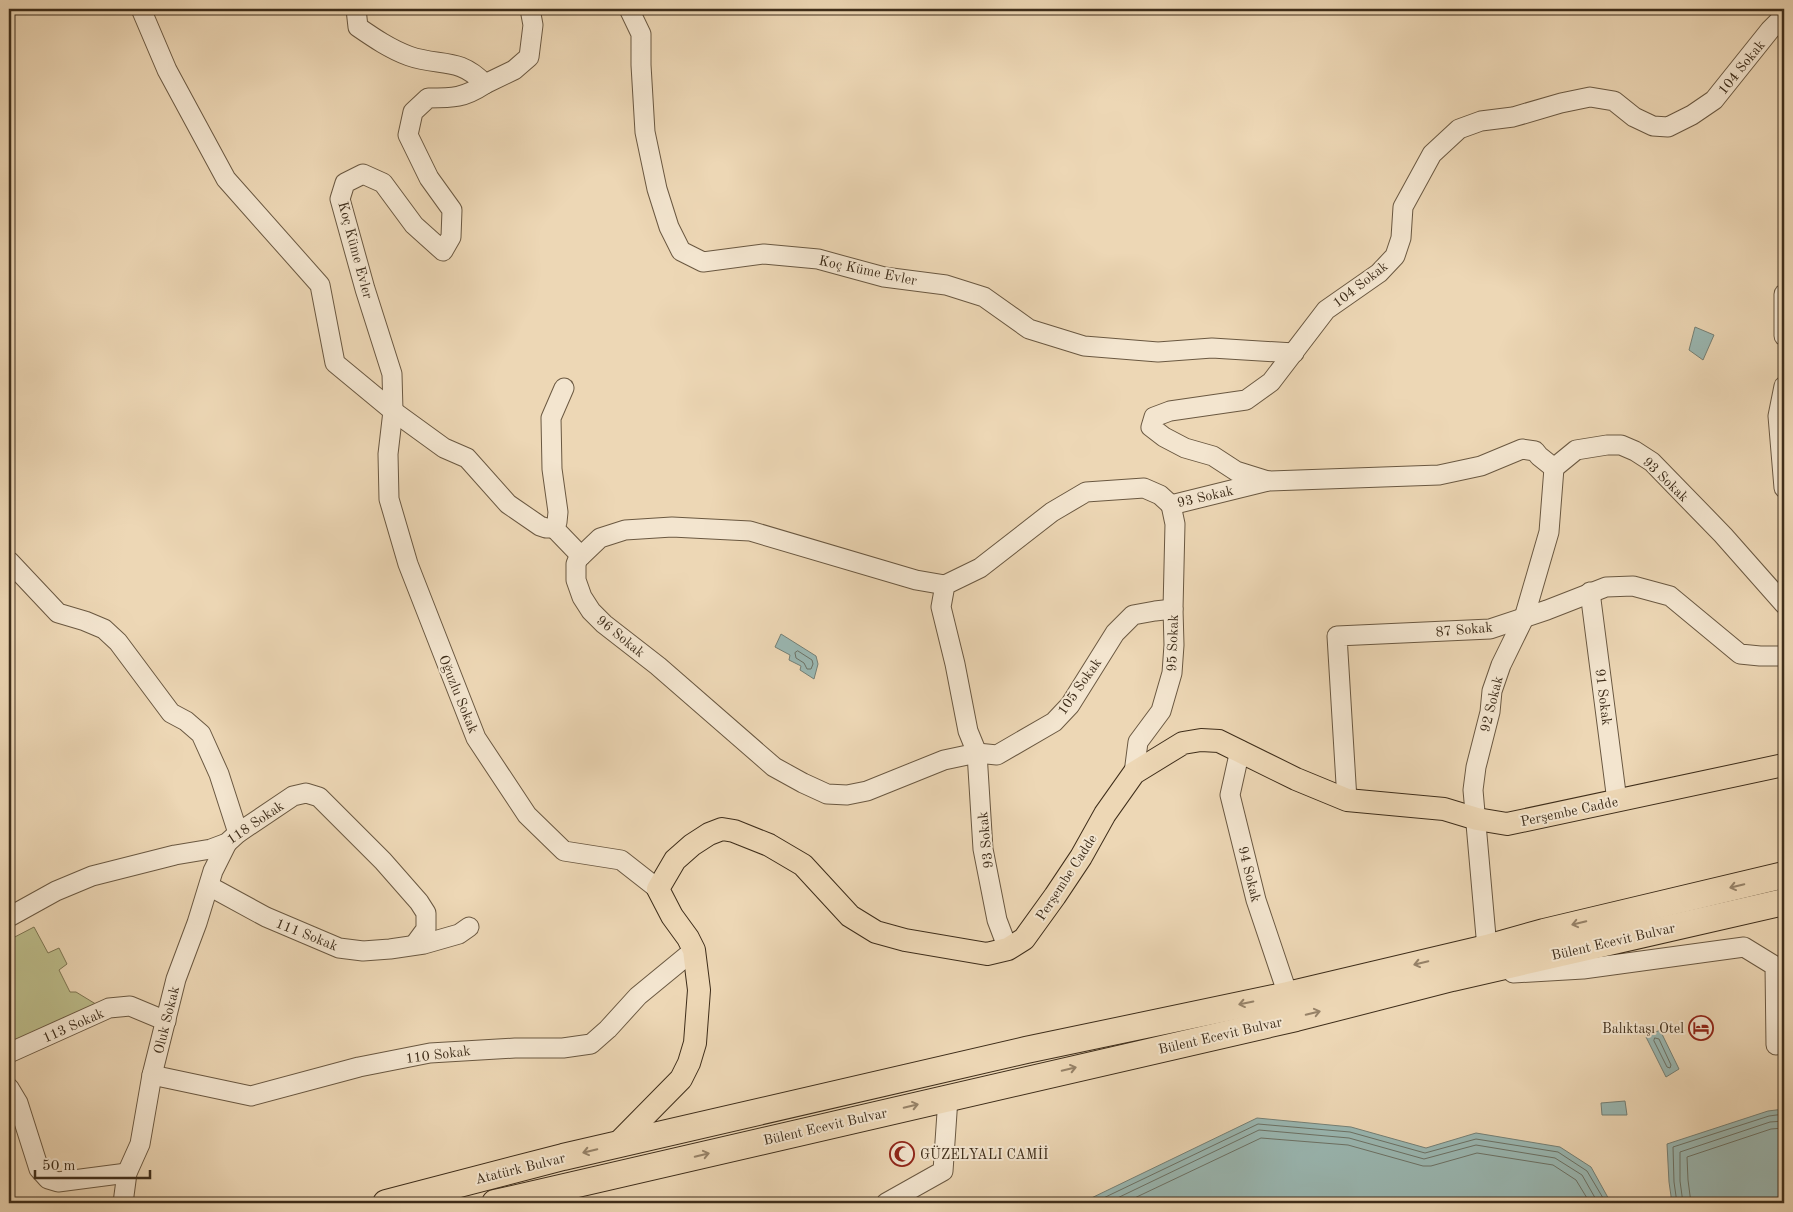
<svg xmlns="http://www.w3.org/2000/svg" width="1793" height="1212" font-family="'Old Standard TT',serif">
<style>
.green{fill:#bcbd8b;stroke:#7d7552}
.water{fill:#9ab8b3;stroke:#758076}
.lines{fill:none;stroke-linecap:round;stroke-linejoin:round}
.shore{stroke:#6c7266;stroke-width:1}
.minor-casing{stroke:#6a5841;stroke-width:21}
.major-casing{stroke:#3e2d1a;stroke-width:24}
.highway-casing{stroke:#3e2d1a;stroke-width:28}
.minor{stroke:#f3e5cf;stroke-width:19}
.major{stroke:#edd7b5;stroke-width:22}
.highway{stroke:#edd7b5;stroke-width:26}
.oneway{stroke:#968268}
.labels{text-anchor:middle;stroke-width:4;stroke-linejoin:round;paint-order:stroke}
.street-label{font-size:14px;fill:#3e2d1a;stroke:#f3e5cf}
.poi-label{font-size:14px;fill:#3e2d1a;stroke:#f3e5cf;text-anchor:end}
</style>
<rect width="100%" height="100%" fill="#edd7b5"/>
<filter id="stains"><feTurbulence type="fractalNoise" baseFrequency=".004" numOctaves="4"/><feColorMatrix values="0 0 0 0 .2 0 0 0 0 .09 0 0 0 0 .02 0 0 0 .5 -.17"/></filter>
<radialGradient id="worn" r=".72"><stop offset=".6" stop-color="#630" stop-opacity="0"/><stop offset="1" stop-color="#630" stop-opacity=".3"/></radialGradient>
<polygon class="green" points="34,927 48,953 59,948 67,964 59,970 70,992 76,992 99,1006 14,1041 9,1040 9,940"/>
<g class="water">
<polygon points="1695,327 1714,335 1703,360 1689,350"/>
<polygon points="781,634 816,656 818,664 814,679 800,670 801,666 789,660 790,655 775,647"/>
<polygon points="1660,1030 1679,1069 1666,1077 1646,1037"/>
<polygon points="1625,1101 1627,1115 1602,1115 1601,1103"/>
<polygon points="1784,1109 1784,1203 1672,1203 1669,1182 1667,1144 1768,1111"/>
<polygon points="1257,1118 1351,1127 1426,1148 1476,1133 1560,1147 1591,1167 1611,1203 1081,1203"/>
</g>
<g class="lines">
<g class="shore">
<polygon points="798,651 812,660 813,664 811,669 807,669 804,663 796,658 795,653"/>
<polygon points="1655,1038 1659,1039 1671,1065 1670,1068 1667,1067 1654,1041"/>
<polyline points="1093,1203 1258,1124 1350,1132 1425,1153 1476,1139 1558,1152 1587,1171 1606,1203"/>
<polyline points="1107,1203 1259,1130 1349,1138 1424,1159 1476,1145 1555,1158 1582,1175 1598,1203"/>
<polyline points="1124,1203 1261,1138 1348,1145 1423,1166 1431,1166 1477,1153 1553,1165 1576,1180 1590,1203"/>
<polyline points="1677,1203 1674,1182 1673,1147 1769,1116 1784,1114"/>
<polyline points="1683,1203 1680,1181 1680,1152 1770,1122 1784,1121"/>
<polyline points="1691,1203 1688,1180 1687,1157 1771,1129 1784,1128"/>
</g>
<defs>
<g id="minor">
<polyline points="141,9 167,70 226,179 320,285 335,363 393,411 444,448 467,458 508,504 540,526 546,528 554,528 557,522 558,512 552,469 551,418 564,388"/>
<path d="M356 9 358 27C374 38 390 49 409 56 440 67 458 56 485 84 464 98 453 98 428 98L413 112 408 135 429 178 452 210 451 237 443 251 414 225 383 183 363 174 345 183 340 199 365 289 392 374 393 411 388 454 389 499 408 564 476 738 527 815 564 851 621 860 658 889"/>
<polyline points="629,9 641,34 641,65 645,132 657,189 669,227 681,251 703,262 764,254 818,259 884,277 946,285 984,297 1029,329 1084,346 1158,352 1212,348 1294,353"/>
<polyline points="485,84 514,70 529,57 533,25 530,9"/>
<polyline points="1784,294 1784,336"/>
<polyline points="1784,386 1778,416 1784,488"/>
<polyline points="1268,481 1236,471 1213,456 1185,448 1164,437 1151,427 1154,417 1170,411 1246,400 1271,382 1326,310 1379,273 1395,256 1401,238 1403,207 1432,154 1459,129 1481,121 1513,117 1561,103 1590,97 1614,101 1634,117 1653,126 1668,127 1692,115 1714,100 1770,30 1784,16"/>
<polyline points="1171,505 1268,481 1439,475 1481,466 1522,449 1535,451 1539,456 1554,468 1576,450 1607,445 1621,445 1635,451 1652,462 1723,535 1784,604"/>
<polyline points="554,528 581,556"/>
<polyline points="9,561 58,613 85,621 104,629 118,642 171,713 186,721 201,734 219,774 238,833"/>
<polyline points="945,585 916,580 750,531 672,527 625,530 600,538 578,559 576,564 576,580 582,597 591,611 604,624 658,666 774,767 803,783 827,794 847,795 867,791 944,760 977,753 997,755 1054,722 1070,705 1115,633 1133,615 1155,611 1173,609"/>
<polyline points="1590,592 1617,801"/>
<polyline points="1240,750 1230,795 1256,900 1288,995"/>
<polyline points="1134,773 1138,742 1161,711 1172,673 1174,645 1173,609 1175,524 1171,505"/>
<polyline points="1347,800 1337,636 1490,629 1547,610 1606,587 1633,586 1670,596 1740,654 1760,656 1784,656"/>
<polyline points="209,886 266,917 339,948 363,951 390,949 424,944 459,934 469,927"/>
<polyline points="9,917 56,891 92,876 175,855 211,849 227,843 238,833 293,796 306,793 319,797 383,861 419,902 426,913 426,929 415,944"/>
<polyline points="1487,948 1473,790 1476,767 1490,712 1492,691 1501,665 1524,618 1549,532 1554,468"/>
<polyline points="1008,949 997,920 983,849 977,753 968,731 955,664 941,607 945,585 980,568 1052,512 1086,492 1144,488 1160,495 1171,505"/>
<polyline points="1513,973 1583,969 1744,947 1775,966 1776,1045"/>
<polyline points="9,1053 109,1008 130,1006 166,1021"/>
<polyline points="152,1075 251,1096 359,1067 430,1053 515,1048 563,1048 591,1044 608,1029 638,996 694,950"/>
<polyline points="9,1088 18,1103 39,1169 48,1179 58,1182 127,1173"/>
<polyline points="123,1203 127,1173 140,1144 152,1075 176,979 197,923 213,871 227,843"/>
<polyline points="886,1203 943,1171 948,1098"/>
</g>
<polyline id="major" points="616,1145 681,1079 689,1063 695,1043 699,990 694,950 688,938 672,916 658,889 675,860 692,845 709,834 722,829 734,831 769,845 803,865 850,916 876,932 905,940 987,954 1008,949 1024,939 1055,896 1081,857 1105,814 1134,773 1183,743 1201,740 1219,741 1296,779 1347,800 1444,809 1477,819 1507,824 1784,765"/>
<g id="highway">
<polyline points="386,1203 563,1157 1026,1050 1288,995 1487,948 1544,932 1784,875"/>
<polyline points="495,1203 1296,1018 1452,978 1784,902"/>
</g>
</defs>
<use href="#minor" class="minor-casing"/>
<use href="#major" class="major-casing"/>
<use href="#highway" class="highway-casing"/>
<use href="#minor" class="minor"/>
<use href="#major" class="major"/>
<use href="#highway" class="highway"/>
</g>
<defs><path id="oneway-shaft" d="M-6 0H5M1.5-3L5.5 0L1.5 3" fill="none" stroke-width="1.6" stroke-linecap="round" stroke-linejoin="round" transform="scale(1.25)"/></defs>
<g class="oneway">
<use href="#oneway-shaft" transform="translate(1737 886) rotate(167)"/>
<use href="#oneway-shaft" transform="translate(1579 923) rotate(166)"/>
<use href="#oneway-shaft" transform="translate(1421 963) rotate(167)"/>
<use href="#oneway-shaft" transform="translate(1246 1003) rotate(168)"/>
<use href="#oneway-shaft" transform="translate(1313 1013) rotate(-14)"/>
<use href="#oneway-shaft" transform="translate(1069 1069) rotate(-13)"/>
<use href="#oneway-shaft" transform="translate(911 1106) rotate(-13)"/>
<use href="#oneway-shaft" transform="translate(590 1151) rotate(167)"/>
<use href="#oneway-shaft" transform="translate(702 1155) rotate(-14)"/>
</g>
<defs>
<symbol id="hotel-ring" viewBox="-11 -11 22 22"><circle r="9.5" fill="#f3e5cf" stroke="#8f2418" stroke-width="1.5"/><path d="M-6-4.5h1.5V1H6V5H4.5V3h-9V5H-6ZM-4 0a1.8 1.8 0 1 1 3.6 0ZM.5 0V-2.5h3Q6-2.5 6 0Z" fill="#8f2418"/></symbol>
<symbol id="mosque-ring" viewBox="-11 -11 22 22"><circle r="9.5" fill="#f3e5cf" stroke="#8f2418" stroke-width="1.5"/><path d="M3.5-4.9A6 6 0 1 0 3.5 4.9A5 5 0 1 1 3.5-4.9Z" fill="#8f2418"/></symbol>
</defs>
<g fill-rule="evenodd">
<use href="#hotel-ring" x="1687" y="1014" width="28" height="28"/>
<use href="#mosque-ring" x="888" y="1140" width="28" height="28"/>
</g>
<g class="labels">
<g class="street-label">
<text transform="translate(1741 67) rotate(-51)" y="5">104 Sokak</text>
<text transform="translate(356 250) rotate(75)" y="5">Koç Küme Evler</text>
<text transform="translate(868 270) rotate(12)" y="5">Koç Küme Evler</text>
<text transform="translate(1360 284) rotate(-38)" y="5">104 Sokak</text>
<text transform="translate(1666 479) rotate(44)" y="5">93 Sokak</text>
<text transform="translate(1205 496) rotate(-13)" y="5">93 Sokak</text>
<text transform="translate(1464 629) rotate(-5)" y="5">87 Sokak</text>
<text transform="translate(621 636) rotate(39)" y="5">96 Sokak</text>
<text transform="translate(1172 643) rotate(-88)" y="5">95 Sokak</text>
<text transform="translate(1079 686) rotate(-55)" y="5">105 Sokak</text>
<text transform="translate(459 694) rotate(68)" y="5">Oğuzlu Sokak</text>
<text transform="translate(1604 697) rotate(83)" y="5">91 Sokak</text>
<text transform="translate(1491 704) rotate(-76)" y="5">92 Sokak</text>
<text transform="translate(1569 811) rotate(-12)" y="5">Perşembe Cadde</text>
<text transform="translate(255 822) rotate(-34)" y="5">118 Sokak</text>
<text transform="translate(985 840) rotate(-96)" y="5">93 Sokak</text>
<text transform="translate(1250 874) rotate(76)" y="5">94 Sokak</text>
<text transform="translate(1066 877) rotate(-57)" y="5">Perşembe Cadde</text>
<text transform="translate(307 934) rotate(22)" y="5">111 Sokak</text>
<text transform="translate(1613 941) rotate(-13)" y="5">Bülent Ecevit Bulvar</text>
<text transform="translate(166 1020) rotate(-76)" y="5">Oluk Sokak</text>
<text transform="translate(73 1025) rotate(-24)" y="5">113 Sokak</text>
<text transform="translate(1220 1035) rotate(-13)" y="5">Bülent Ecevit Bulvar</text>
<text transform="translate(438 1054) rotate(-7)" y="5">110 Sokak</text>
<text transform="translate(825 1126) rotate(-13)" y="5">Bülent Ecevit Bulvar</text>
<text transform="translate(520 1168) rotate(-14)" y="5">Atatürk Bulvar</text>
</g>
<g class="poi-label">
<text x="1684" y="1033">Balıktaşı Otel</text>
<text x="920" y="1159" text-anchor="start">GÜZELYALI CAMİİ</text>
</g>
</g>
<rect width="1793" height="1212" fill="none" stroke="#edd7b5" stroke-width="30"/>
<rect x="10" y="10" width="1773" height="1192" fill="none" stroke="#3e2d1a" stroke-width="2.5"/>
<rect x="15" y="15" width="1763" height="1182" fill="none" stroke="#3e2d1a"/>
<path d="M35 1170v8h115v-8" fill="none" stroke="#3e2d1a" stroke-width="2.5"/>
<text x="42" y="1170" font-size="15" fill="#3e2d1a" stroke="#f3e5cf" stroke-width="4" paint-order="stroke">50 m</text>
<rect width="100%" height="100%" filter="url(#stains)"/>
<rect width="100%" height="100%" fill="url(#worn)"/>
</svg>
